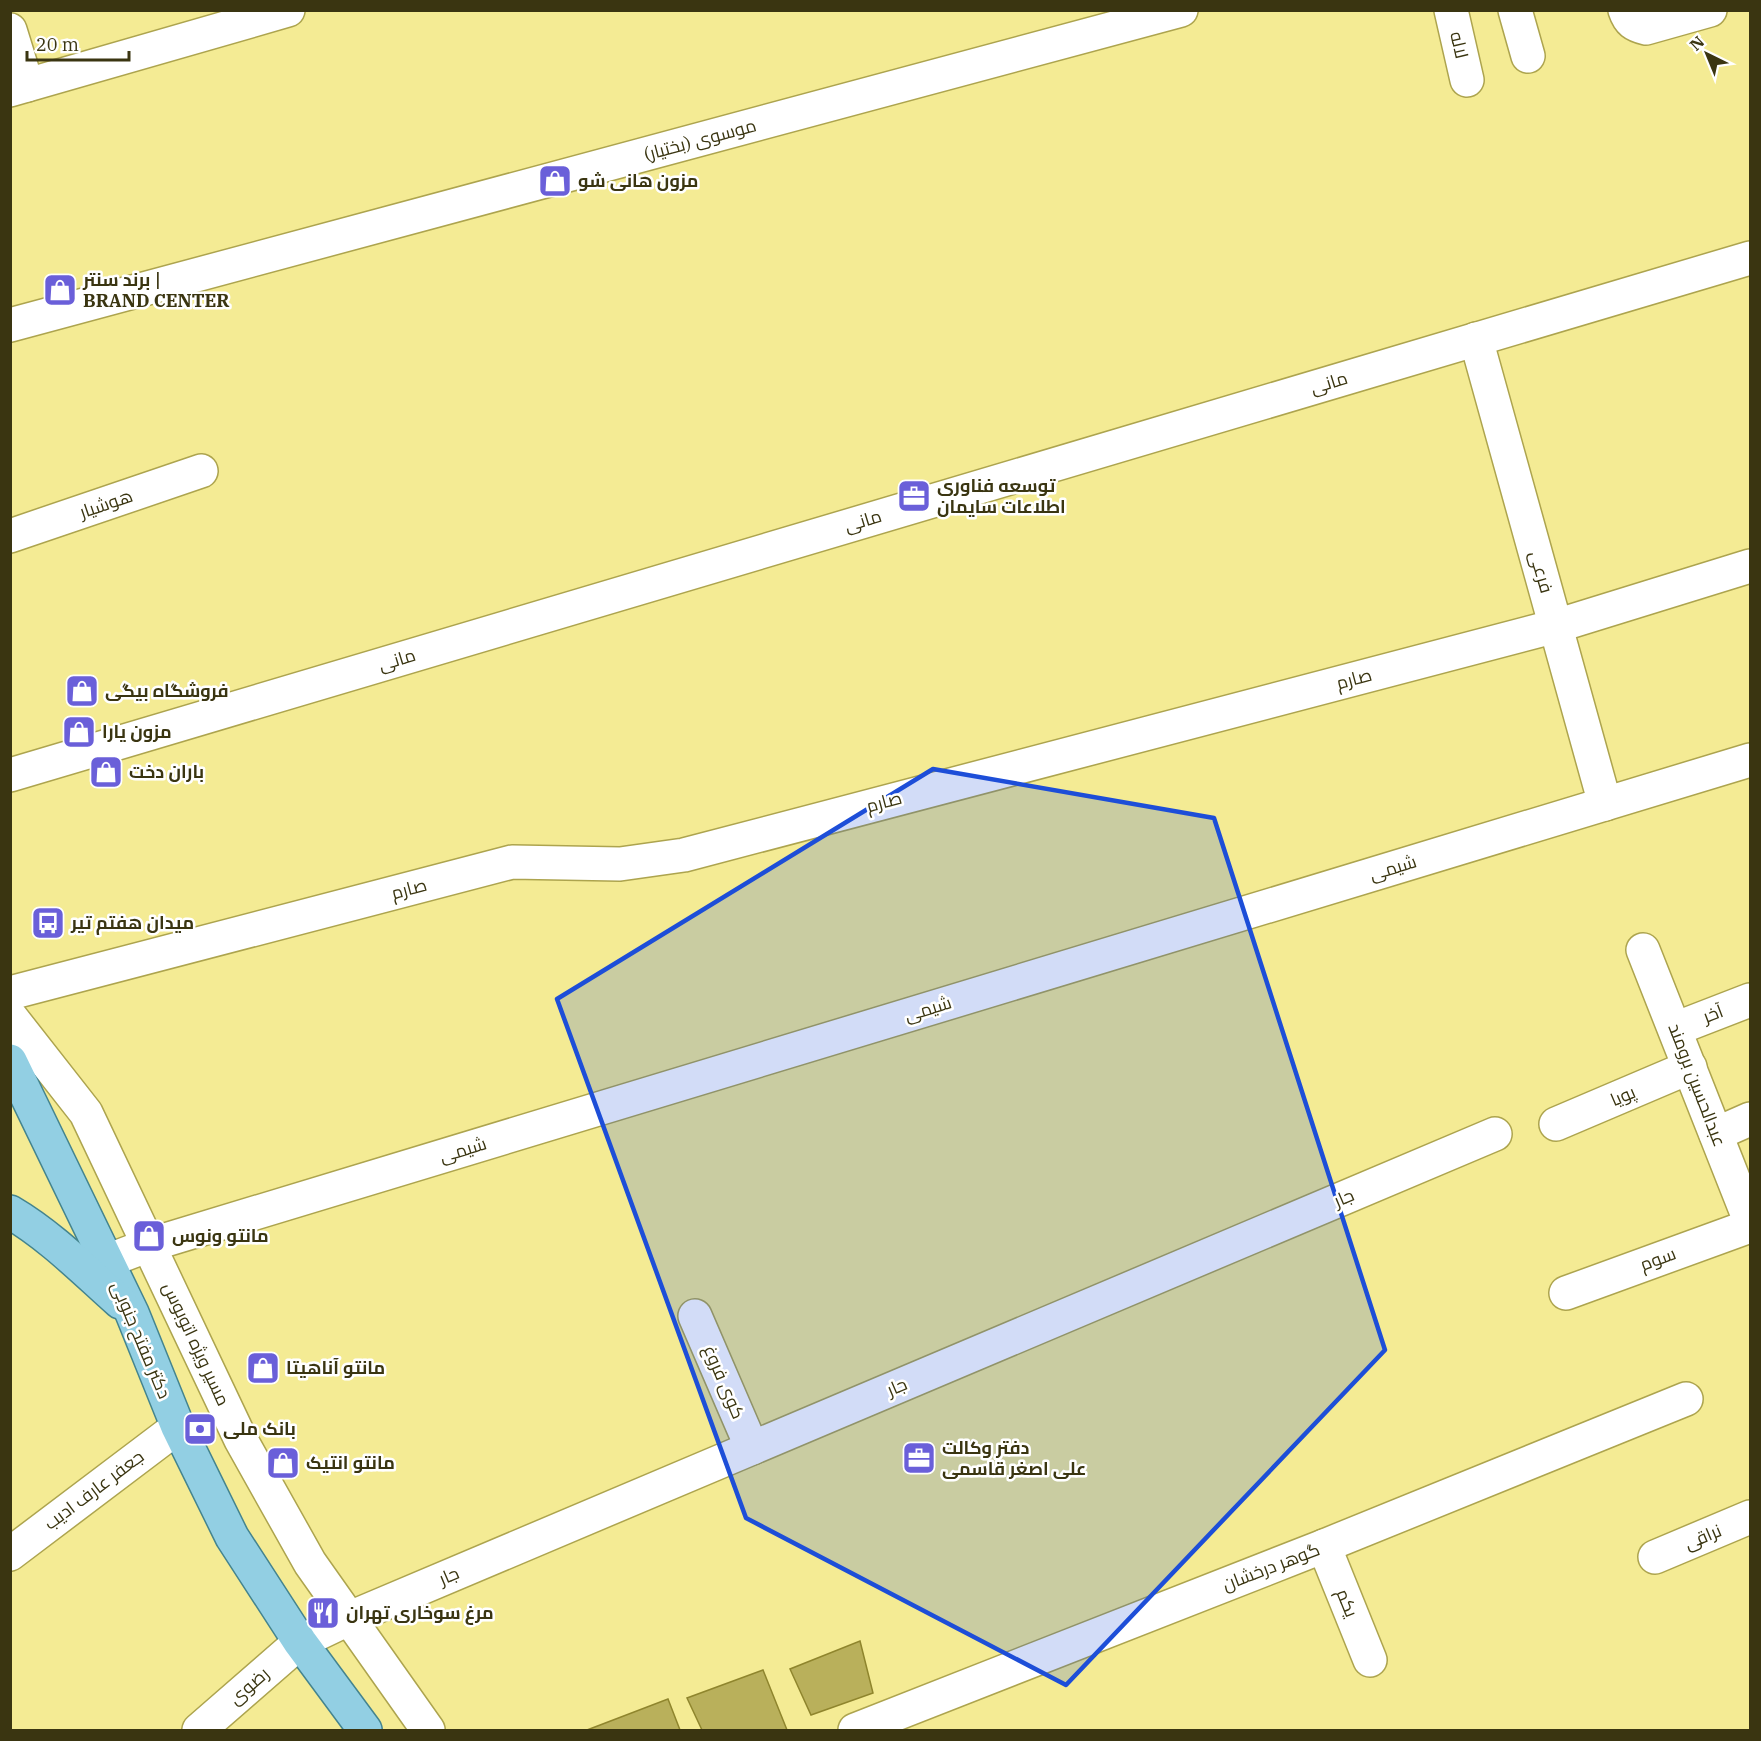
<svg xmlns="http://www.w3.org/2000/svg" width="1761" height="1741" font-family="'IBM Plex Serif',Cairo,serif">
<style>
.building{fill:#b9b05b;stroke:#8f852d;stroke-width:1.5}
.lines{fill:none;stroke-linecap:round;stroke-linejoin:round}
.minor-casing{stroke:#ada44e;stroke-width:36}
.major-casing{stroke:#44848e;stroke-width:36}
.minor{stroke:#fff;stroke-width:33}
.major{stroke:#92cfe3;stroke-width:33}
.marked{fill:#1d4ed8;fill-opacity:0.2;stroke:#1d4ed8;stroke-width:4.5;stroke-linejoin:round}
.labels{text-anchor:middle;stroke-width:5;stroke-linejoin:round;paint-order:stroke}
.street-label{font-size:18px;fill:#3a3511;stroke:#fff}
.poi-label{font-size:18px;font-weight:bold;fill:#3a3511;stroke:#fff;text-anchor:start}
</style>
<rect width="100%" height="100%" fill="#f4eb94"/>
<g class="building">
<polygon points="860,1641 873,1693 811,1715 790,1669"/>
<polygon points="763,1670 787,1730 702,1730 687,1698"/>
<polygon points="668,1699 680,1730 587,1730"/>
</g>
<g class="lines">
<defs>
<g id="minor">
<polyline points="1451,10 1467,80"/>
<polyline points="1515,10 1528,56"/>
<path d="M1625 10C1629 22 1634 25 1646 28L1710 10"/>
<polyline points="10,30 27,85"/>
<polyline points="10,90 288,10"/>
<polyline points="10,325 1181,10"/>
<polyline points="1476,339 1605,804"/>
<polyline points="10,536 201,471"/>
<polyline points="10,775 1750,258"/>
<polyline points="1643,950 1750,1221"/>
<polyline points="10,993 512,862 620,864 684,855 1556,626 1750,566"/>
<polyline points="10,1016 86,1113 241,1440 310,1563 428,1730"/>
<polyline points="1675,1029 1750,1000"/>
<polyline points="1556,1124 1690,1067"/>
<polyline points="1716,1134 1750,1119"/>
<polyline points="107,1261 149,1245 1750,760"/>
<polyline points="1566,1293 1750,1226"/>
<polyline points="695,1316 752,1448"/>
<polyline points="1324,1546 1370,1660"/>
<polyline points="10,1554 178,1427"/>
<polyline points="1655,1557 1750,1517"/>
<polyline points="199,1730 300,1642 350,1618 1495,1134"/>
<polyline points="855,1730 1324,1546 1686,1399"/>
</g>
<g id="major">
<polyline points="10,1061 132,1313 178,1427 232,1537 300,1642 365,1730"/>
<path d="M10 1212C51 1236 85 1271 120 1302"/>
</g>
</defs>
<use href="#minor" class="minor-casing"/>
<use href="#major" class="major-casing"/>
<use href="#minor" class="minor"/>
<use href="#major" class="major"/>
</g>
<path class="marked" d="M933 769 1214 818 1385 1350 1066 1685 746 1518 557 999Z"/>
<defs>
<symbol id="shop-square" viewBox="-11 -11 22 22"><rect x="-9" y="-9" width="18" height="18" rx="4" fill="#6a5fd9" stroke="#fff"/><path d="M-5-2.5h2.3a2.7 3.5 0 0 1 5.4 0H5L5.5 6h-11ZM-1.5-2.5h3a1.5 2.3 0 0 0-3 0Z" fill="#fff"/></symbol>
<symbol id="office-square" viewBox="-11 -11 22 22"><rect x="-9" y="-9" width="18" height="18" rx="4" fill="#6a5fd9" stroke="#fff"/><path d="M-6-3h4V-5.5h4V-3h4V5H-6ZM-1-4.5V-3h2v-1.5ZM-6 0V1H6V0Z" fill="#fff"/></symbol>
<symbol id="bus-square" viewBox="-11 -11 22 22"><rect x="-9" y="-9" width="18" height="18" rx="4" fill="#6a5fd9" stroke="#fff"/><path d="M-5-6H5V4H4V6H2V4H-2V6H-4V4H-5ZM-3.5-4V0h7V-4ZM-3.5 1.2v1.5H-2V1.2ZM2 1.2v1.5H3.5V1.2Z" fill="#fff"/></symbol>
<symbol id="bank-square" viewBox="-11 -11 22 22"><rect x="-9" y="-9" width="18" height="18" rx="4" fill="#6a5fd9" stroke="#fff"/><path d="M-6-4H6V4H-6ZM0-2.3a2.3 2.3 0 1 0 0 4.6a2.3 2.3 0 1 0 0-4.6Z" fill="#fff"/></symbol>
<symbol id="restaurant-square" viewBox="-11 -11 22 22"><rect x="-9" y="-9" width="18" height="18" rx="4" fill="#6a5fd9" stroke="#fff"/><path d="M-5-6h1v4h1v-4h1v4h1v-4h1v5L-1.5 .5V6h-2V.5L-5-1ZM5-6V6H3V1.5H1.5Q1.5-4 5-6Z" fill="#fff"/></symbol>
</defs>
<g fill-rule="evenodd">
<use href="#shop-square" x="536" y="162" width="38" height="38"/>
<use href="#shop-square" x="41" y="271" width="38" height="38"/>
<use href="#office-square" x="895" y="477" width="38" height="38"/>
<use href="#shop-square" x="63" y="672" width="38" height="38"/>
<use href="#shop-square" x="60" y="713" width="38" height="38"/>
<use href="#shop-square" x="87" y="753" width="38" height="38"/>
<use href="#bus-square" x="29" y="904" width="38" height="38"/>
<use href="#shop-square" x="130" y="1217" width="38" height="38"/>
<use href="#shop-square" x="244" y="1349" width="38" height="38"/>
<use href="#bank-square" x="181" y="1410" width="38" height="38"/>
<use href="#office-square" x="900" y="1439" width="38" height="38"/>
<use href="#shop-square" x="264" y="1444" width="38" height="38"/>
<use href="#restaurant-square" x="304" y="1594" width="38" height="38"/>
</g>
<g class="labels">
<g class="street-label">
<text transform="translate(1459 45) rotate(77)" y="6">لاله</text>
<text transform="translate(700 140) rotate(-15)" y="6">موسوی (بختیار)</text>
<text transform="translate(1329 383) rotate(-17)" y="6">مانی</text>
<text transform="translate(106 504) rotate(-19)" y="6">هوشیار</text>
<text transform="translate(863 521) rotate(-17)" y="6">مانی</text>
<text transform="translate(1541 572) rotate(74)" y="6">فرعی</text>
<text transform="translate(397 660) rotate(-17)" y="6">مانی</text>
<text transform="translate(1354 679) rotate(-15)" y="6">صارم</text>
<text transform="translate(884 802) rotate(-15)" y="6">صارم</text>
<text transform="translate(1393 868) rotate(-17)" y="6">شیمی</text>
<text transform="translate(409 889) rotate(-15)" y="6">صارم</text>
<text transform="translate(928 1009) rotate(-17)" y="6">شیمی</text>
<text transform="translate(1713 1014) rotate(-21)" y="6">آخر</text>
<text transform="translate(1697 1085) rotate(69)" y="6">عبدالحسین برومند</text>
<text transform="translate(1623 1096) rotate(-23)" y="6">پویا</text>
<text transform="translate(463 1150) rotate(-17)" y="6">شیمی</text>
<text transform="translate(1344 1198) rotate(-23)" y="6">جار</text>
<text transform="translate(1658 1259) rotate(-20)" y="6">سوم</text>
<text transform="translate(141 1340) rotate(67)" y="6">دکتر مفتح جنوبی</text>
<text transform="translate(196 1344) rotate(65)" y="6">مسیر ویژه اتوبوس</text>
<text transform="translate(724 1382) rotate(67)" y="6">کوی فروغ</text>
<text transform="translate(897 1387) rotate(-23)" y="6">جار</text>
<text transform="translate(94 1490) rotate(-37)" y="6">جعفر عارف ادیب</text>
<text transform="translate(1703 1537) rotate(-23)" y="6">نراقی</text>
<text transform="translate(1271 1567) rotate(-21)" y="6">گوهر درخشان</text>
<text transform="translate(449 1576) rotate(-23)" y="6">جار</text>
<text transform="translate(1347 1603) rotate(68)" y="6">یکم</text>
<text transform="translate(249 1686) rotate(-41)" y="6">رضوی</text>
</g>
<g class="poi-label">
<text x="578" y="187">مزون هانی شو</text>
<text x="83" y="286">برند سنتر |<tspan x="83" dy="21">BRAND CENTER</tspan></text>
<text x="937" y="492">توسعه فناوری<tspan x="937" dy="21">اطلاعات سایمان</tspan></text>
<text x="105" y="697">فروشگاه بیگی</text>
<text x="102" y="738">مزون یارا</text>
<text x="129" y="778">باران دخت</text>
<text x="71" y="929">میدان هفتم تیر</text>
<text x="172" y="1242">مانتو ونوس</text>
<text x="286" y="1374">مانتو آناهیتا</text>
<text x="223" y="1435">بانک ملی</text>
<text x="942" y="1454">دفتر وکالت<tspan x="942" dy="21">علی اصغر قاسمی</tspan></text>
<text x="306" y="1469">مانتو انتیک</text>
<text x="346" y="1619">مرغ سوخاری تهران</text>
</g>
</g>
<rect width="1761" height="1741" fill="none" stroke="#3a3511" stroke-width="24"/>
<g transform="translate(1707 54) rotate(317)" stroke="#ffffff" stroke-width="4.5" paint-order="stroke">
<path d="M0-4.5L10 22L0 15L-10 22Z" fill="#3a3511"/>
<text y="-9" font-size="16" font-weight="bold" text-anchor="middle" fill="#3a3511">N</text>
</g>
<path d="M27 51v9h102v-9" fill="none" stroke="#3a3511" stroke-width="3"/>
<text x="36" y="51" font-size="18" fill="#3a3511" stroke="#ffffff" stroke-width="4.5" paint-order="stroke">20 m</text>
</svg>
